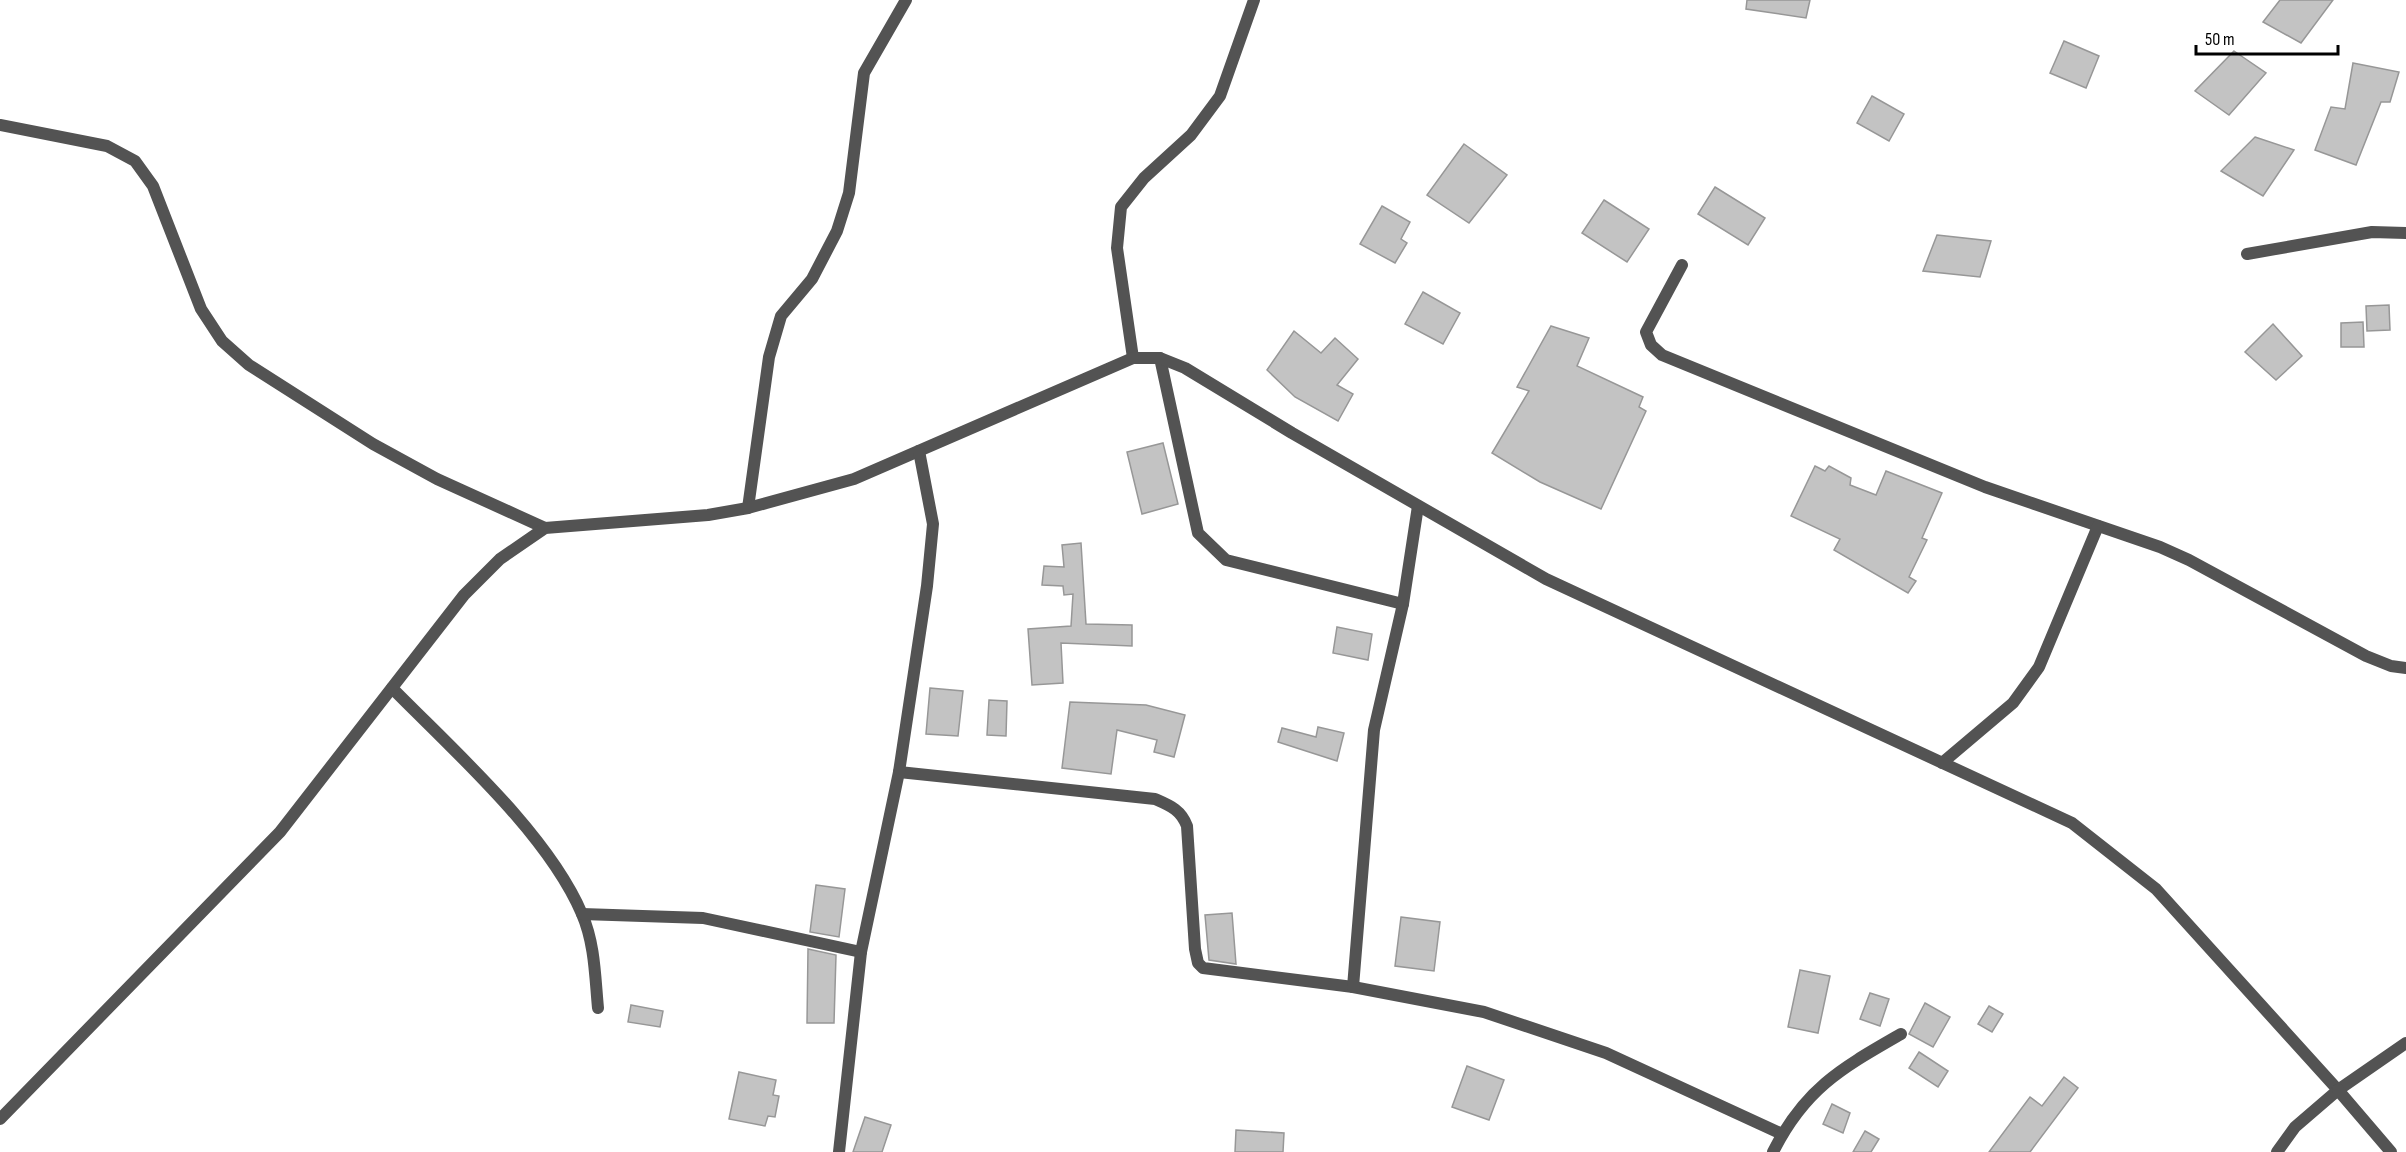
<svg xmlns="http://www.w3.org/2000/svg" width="2406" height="1152" font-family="'Sofia Sans Condensed',sans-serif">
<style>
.building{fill:#c3c3c3;stroke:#979797;stroke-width:1.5}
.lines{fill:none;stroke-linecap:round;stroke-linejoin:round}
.minor{stroke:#535353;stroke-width:12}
.tertiary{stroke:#535353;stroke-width:12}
</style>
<rect width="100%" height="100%" fill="#fff"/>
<g class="building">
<polygon points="1747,0 1810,0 1806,18 1746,9"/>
<polygon points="2280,0 2333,0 2301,43 2263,22"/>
<polygon points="2064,41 2099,56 2086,88 2050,73"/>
<polygon points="2234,51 2266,73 2229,115 2195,91"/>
<polygon points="2353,63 2399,72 2390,102 2381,102 2356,165 2315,150 2331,107 2345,109"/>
<polygon points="1872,96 1904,114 1889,141 1857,123"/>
<polygon points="2255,137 2294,150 2263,196 2221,171"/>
<polygon points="1464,144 1507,175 1469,223 1427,195"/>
<polygon points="1715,187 1765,218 1748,245 1698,214"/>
<polygon points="1604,200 1649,229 1627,262 1582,233"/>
<polygon points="1382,206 1410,222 1401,239 1407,243 1395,263 1360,244"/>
<polygon points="1937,235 1991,241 1980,277 1923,271"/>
<polygon points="1423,292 1460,313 1443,344 1405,324"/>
<polygon points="2389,305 2390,330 2367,331 2366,306"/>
<polygon points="2363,322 2364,347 2341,347 2341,323"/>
<polygon points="2273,324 2302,356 2276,380 2245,352"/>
<polygon points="1551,326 1589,338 1577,366 1643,397 1639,407 1646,411 1601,509 1540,482 1492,453 1529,391 1517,387"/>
<polygon points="1294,331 1321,353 1335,338 1358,359 1337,385 1353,394 1338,421 1295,397 1267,370"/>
<polygon points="1163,443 1178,504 1142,514 1127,452"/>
<polygon points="1815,466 1825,471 1829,466 1851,478 1850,485 1876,495 1886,471 1942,493 1922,538 1927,540 1909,577 1916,581 1908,593 1834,550 1840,539 1791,516"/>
<polygon points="1081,543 1086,624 1132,625 1132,646 1061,643 1063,683 1032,685 1028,629 1071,626 1073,594 1064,595 1063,586 1042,585 1044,566 1064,567 1062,545"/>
<polygon points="1337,627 1372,634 1368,660 1333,653"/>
<polygon points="930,688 963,691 958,736 926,734"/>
<polygon points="989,700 1007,701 1006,736 987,735"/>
<polygon points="1070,702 1146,705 1185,715 1174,757 1154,752 1157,740 1117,730 1111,774 1062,768"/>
<polygon points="1318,727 1344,733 1337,761 1278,742 1282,728 1316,737"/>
<polygon points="816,885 845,889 839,937 810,932"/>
<polygon points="1232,913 1236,964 1209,960 1205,915"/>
<polygon points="1401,917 1440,922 1434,971 1395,966"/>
<polygon points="808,949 836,955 834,1023 807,1023"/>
<polygon points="1800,970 1830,976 1818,1033 1788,1027"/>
<polygon points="1870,993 1889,999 1880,1026 1860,1019"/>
<polygon points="1925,1003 1950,1017 1933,1047 1909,1034"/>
<polygon points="631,1005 663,1011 660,1027 628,1022"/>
<polygon points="1989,1006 2003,1014 1992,1032 1978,1024"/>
<polygon points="1919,1052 1948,1071 1938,1087 1909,1068"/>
<polygon points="1467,1066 1504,1080 1489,1120 1452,1107"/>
<polygon points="739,1072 776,1080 773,1095 779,1096 775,1117 768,1116 765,1126 729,1119"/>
<polygon points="2064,1077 2078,1088 2030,1152 1989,1152 2030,1097 2042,1106"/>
<polygon points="1832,1104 1850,1113 1843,1133 1823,1124"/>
<polygon points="865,1117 891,1125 882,1152 853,1152"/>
<polygon points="1236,1130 1284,1133 1283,1152 1235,1152"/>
<polygon points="1865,1131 1879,1139 1871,1152 1853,1152"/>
</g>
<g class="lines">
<g class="minor">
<polyline points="0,125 107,146 135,161 153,186 201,309 222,341 249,365 373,444 437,479 545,528"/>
<polyline points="2247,254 2372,232 2406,233"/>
<polyline points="1682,265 1646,332 1651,345 1662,355 1985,487 2160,547 2189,560 2366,656 2391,666 2406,668"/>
<polyline points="1133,358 1117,248 1121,207 1144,178 1191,135 1220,96 1254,0"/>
<polyline points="1160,358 1198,533 1226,560 1403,604"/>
<polyline points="748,508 769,357 781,316 812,279 837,231 849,193 864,73 906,0"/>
<path d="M392 688C453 750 548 834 582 914 595 944 595 977 598 1008"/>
<polyline points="1942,763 2013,703 2039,667 2098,526"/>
<path d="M899 772 1155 799C1171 806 1181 810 1187 826L1195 949 1198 963 1203 968 1353 987 1484 1012 1606 1053 1782 1134"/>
<polyline points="582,914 703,918 861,952"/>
<polyline points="1353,987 1374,730 1403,604 1418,506"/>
<polyline points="0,1119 280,832 464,595 500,559 545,528 708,515 748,508 854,479 1133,358 1160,358 1185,368 1292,433 1546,579 2072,823 2156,889 2338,1090"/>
<polyline points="839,1152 861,952 899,772 927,586 933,524 919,451"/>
<path d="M1773 1152C1805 1088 1842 1068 1901 1034"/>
<polyline points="2277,1152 2295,1127 2338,1090 2406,1043"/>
</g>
<polyline class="tertiary" points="2338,1090 2391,1152"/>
</g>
<path d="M2196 45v9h142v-9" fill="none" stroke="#000000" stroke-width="3"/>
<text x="2205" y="45" font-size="18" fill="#000000" stroke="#ffffff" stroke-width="4.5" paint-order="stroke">50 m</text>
</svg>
